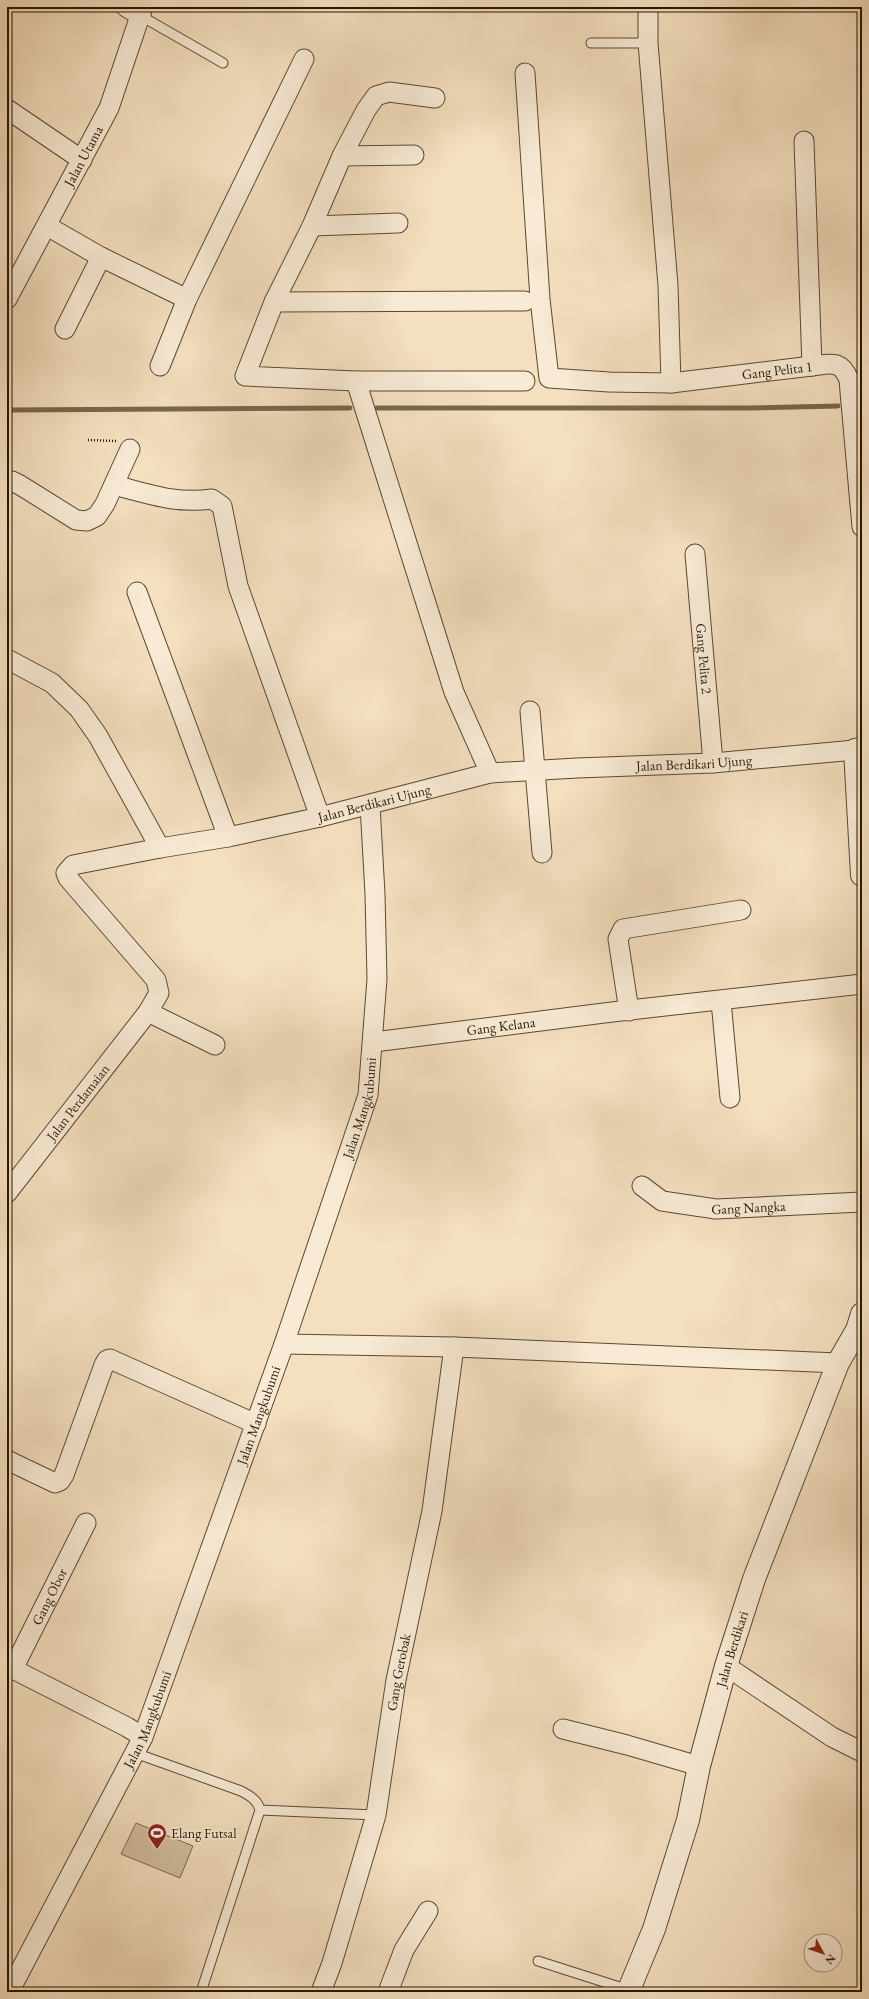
<svg xmlns="http://www.w3.org/2000/svg" width="869" height="1999" font-family="'EB Garamond',serif">
<style>
.green{fill:#d1bd9f;stroke:#7c6a50}
.lines{fill:none;stroke-linecap:round;stroke-linejoin:round}
.stream{stroke:#78664d;stroke-width:5}
.service-casing{stroke:#5a4931;stroke-width:11}
.minor-casing{stroke:#5a4931;stroke-width:21}
.tertiary-casing{stroke:#5a4931;stroke-width:24}
.path{stroke:#261702;stroke-width:2.5;stroke-dasharray:1 2;stroke-linecap:butt}
.service{stroke:#f8ead5;stroke-width:9}
.minor{stroke:#f8ead5;stroke-width:19}
.tertiary{stroke:#f8ead5;stroke-width:22}
.labels{text-anchor:middle;stroke-width:3;stroke-linejoin:round;paint-order:stroke}
.street-label{font-size:14px;fill:#261702;stroke:#f8ead5}
.poi-label{font-size:14px;fill:#261702;stroke:#f8ead5;text-anchor:start}
</style>
<rect width="100%" height="100%" fill="#f4dfbf"/>
<filter id="stains"><feTurbulence type="fractalNoise" baseFrequency=".005" numOctaves="4"/><feColorMatrix values="0 0 0 0 .2 0 0 0 0 .09 0 0 0 0 .02 0 0 0 .5 -.17"/></filter>
<radialGradient id="worn" r=".72"><stop offset=".6" stop-color="#630" stop-opacity="0"/><stop offset="1" stop-color="#630" stop-opacity=".3"/></radialGradient>
<polygon class="green" points="136,1823 193,1846 180,1878 121,1854"/>
<g class="lines">
<g class="stream">
<polyline points="377,408 751,408 838,406"/>
<polyline points="7,410 350,408"/>
</g>
<defs>
<g id="service">
<polyline points="141,16 223,63"/>
<polyline points="591,43 648,43"/>
<path d="M135 1753 241 1791C250 1796 258 1800 260 1810L201 1992"/>
<polyline points="260,1810 376,1815"/>
<polyline points="538,1961 629,1990"/>
</g>
<g id="minor">
<polyline points="126,7 141,16"/>
<polyline points="648,7 648,43 668,285 671,383"/>
<path id="s1" d="M525 73 540 299 549 378 609 382 671 383 812 366C830 364 841 359 849 380L862 527"/>
<polyline points="435,98 389,92 376,96 366,110 342,156 312,226 274,302 245,376 356,381 525,381"/>
<polyline points="7,109 82,160"/>
<polyline points="804,141 812,366"/>
<polyline points="342,156 414,155"/>
<polyline points="47,226 101,257 187,299"/>
<polyline points="312,226 398,223"/>
<path id="s2" d="M7 299 109 108 143 7"/>
<polyline points="274,302 525,301"/>
<polyline points="65,329 101,257"/>
<polyline points="160,366 187,299 304,59"/>
<polyline points="356,381 454,692 490,773"/>
<polyline points="7,482 12,481 20,485 76,520 87,521 97,516 105,504 130,449"/>
<path d="M114 485C149 494 175 504 212 499L222 506 238 586 320 817"/>
<path id="s3" d="M695 554 713 763"/>
<polyline points="137,592 228,837"/>
<polyline points="7,659 52,683 79,709 98,736 160,848"/>
<polyline points="530,711 542,853"/>
<polyline points="721,1001 730,1098"/>
<polyline points="629,1011 618,939 623,929 741,910"/>
<polyline points="148,1012 215,1045"/>
<path id="s4" d="M374 1042 612 1012 862 984"/>
<path id="s5" d="M642 1186 662 1201 716 1209 862 1202"/>
<path id="s6" d="M7 1193 148 1012 159 993 156 980 68 878 66 873 73 865 160 848 228 837 320 817 490 773 577 768 713 763 855 750"/>
<polyline points="284,1344 454,1347 838,1363"/>
<polyline points="7,1460 55,1483 60,1481 64,1475 104,1365 107,1360 110,1359 256,1424"/>
<polyline points="7,1666 127,1727 143,1737"/>
<polyline points="726,1666 832,1737 862,1752"/>
<path id="s7" d="M13 1669 86 1523"/>
<polyline points="563,1729 627,1745 699,1766"/>
<path id="s8" d="M9 1992 143 1737 284 1344 368 1095 377 979 375 894 370 805"/>
<path id="s9" d="M321 1992 332 1963 376 1815 396 1680 432 1511 454 1347"/>
<polyline points="388,1992 404,1950 428,1911"/>
</g>
<g id="tertiary">
<polyline points="862,749 855,750 862,875"/>
<path id="s10" d="M628 1992 654 1929 688 1820 699 1766 726 1666 754 1579 838 1363 857 1330 862 1314"/>
</g>
</defs>
<use href="#service" class="service-casing"/>
<use href="#minor" class="minor-casing"/>
<use href="#tertiary" class="tertiary-casing"/>
<polyline class="path" points="88,440 116,441"/>
<use href="#service" class="service"/>
<use href="#minor" class="minor"/>
<use href="#tertiary" class="tertiary"/>
</g>
<defs>
<symbol id="stadium-pin" viewBox="-11 -11 22 30"><path d="M0 17L-7.5 6A9.5 9.5 0 1 1 7.5 6Z" fill="#8f2418" stroke="#f8ead5"/><path d="M0-5a6.5 5 0 1 0 0 10a6.5 5 0 1 0 0-10ZM-3.5-1.8h7v3.6h-7Z" fill="#fff"/></symbol>
</defs>
<g fill-rule="evenodd">
<use href="#stadium-pin" x="146" y="1822" width="22" height="30"/>
</g>
<g class="labels">
<g class="street-label">
<text dy="5" stroke="none"><textPath href="#s2" startOffset="162">Jalan Utama</textPath></text>
<text dy="5" stroke="none"><textPath href="#s1" startOffset="535">Gang Pelita 1</textPath></text>
<text dy="5" stroke="none"><textPath href="#s3" startOffset="105">Gang Pelita 2</textPath></text>
<text dy="5" stroke="none"><textPath href="#s6" startOffset="1047">Jalan Berdikari Ujung</textPath></text>
<text dy="5" stroke="none"><textPath href="#s6" startOffset="723">Jalan Berdikari Ujung</textPath></text>
<text dy="5" stroke="none"><textPath href="#s4" startOffset="128">Gang Kelana</textPath></text>
<text dy="5" stroke="none"><textPath href="#s6" startOffset="115">Jalan Perdamaian</textPath></text>
<text dy="5" stroke="none"><textPath href="#s8" startOffset="954">Jalan Mangkubumi</textPath></text>
<text dy="5" stroke="none"><textPath href="#s5" startOffset="112">Gang Nangka</textPath></text>
<text dy="5" stroke="none"><textPath href="#s8" startOffset="630">Jalan Mangkubumi</textPath></text>
<text dy="5" stroke="none"><textPath href="#s7" startOffset="81">Gang Obor</textPath></text>
<text dy="5" stroke="none"><textPath href="#s10" startOffset="359">Jalan Berdikari</textPath></text>
<text dy="5" stroke="none"><textPath href="#s9" startOffset="330">Gang Gerobak</textPath></text>
<text dy="5" stroke="none"><textPath href="#s8" startOffset="306">Jalan Mangkubumi</textPath></text>
</g>
<g class="poi-label">
<text x="171" y="1838">Elang Futsal</text>
</g>
</g>
<rect width="869" height="1999" fill="none" stroke="#f4dfbf" stroke-width="24"/>
<rect x="8" y="8" width="853" height="1983" fill="none" stroke="#261702" stroke-width="2"/>
<rect x="12" y="12" width="845" height="1975" fill="none" stroke="#261702"/>
<g transform="translate(823 1953) rotate(130)"><circle r="19" fill="#f8ead5" stroke="#a49681"/>
<path d="M0-3L7 15L0 10L-7 15Z" fill="#8f2418"/>
<text y="-6" font-size="11" font-weight="bold" text-anchor="middle" fill="#261702">N</text>
</g>
<rect width="100%" height="100%" filter="url(#stains)"/>
<rect width="100%" height="100%" fill="url(#worn)"/>
</svg>
